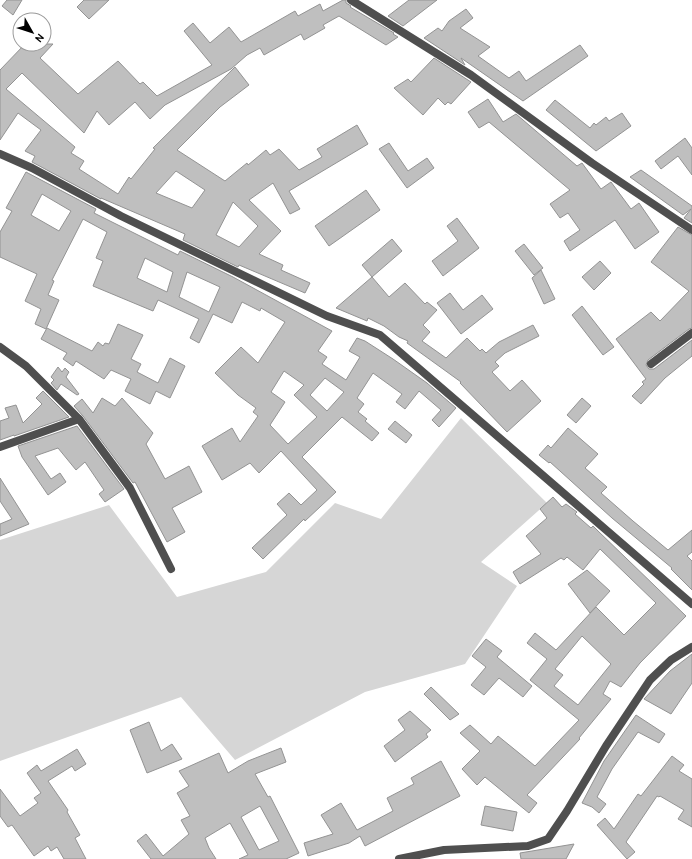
<svg xmlns="http://www.w3.org/2000/svg" width="692" height="859" font-family="Karla,sans-serif">
<style>
.green{fill:#d6d6d6}
.building{fill:#bfbfbf;stroke:#939393;fill-rule:evenodd}
.lines{fill:none;stroke-linecap:round;stroke-linejoin:round}
.minor{stroke:#4f4f4f;stroke-width:8}
.tertiary{stroke:#4f4f4f;stroke-width:8}
</style>
<rect width="100%" height="100%" fill="#fff"/>
<polygon class="green" points="461,418 547,503 481,562 517,586 465,664 365,692 235,760 181,697 0,761 0,540 109,505 177,597 266,572 335,503 381,519"/>
<g class="building">
<polygon points="7,0 22,0 13,15 2,6"/>
<polygon points="84,0 109,0 89,19 77,7"/>
<path d="M343 0H346V3L351 6 350 7 394 33 393 34 398 37 386 45 339 16 323 25 325 28 304 40 301 34 264 55 260 48 247 55 231 69 165 105 150 119 135 102 109 125 97 111 84 133 22 73 6 89 75 147 71 153 84 161 79 169 118 194 129 177 131 179 155 149 153 148 235 67 249 85 220 107 177 150 225 181 247 163 248 165 266 150 270 155 279 149 299 170 322 157 317 149 357 125 368 144 289 191 300 209 290 214 273 183 249 200 281 231 259 254 283 265 281 270 310 283 305 293 239 265 238 267 183 240 185 234 101 198V199L32 162 35 156 25 151 41 130 18 113 0 140V70L25 44H53L40 58 78 94 118 61 140 84 143 82 157 96 212 65 184 31 193 23 210 43 229 27 241 42 295 11 298 16 320 4 323 11ZM176 171 205 190 192 208 156 193ZM233 202 258 226 239 247 216 235Z"/>
<polygon points="409,0 437,0 403,26 388,16"/>
<polygon points="466,9 473,18 460,28 490,47 478,56 509,78 519,71 526,81 580,45 588,56 523,101 461,58 465,65 424,38 438,28 442,31 449,21"/>
<polygon points="434,58 471,82 451,104 448,102 445,105 438,98 423,115 394,88 408,79 411,82"/>
<polygon points="488,99 503,122 516,114 577,166 582,163 601,189 611,182 631,209 639,203 659,232 635,249 615,220 570,251 564,241 580,230 568,213 560,218 550,204 570,190 489,122 479,128 468,112"/>
<polygon points="555,100 590,128 594,123 596,125 606,117 609,121 622,113 631,126 596,151 546,110"/>
<polygon points="685,138 692,148 692,175 678,156 661,169 655,161"/>
<polygon points="389,143 408,171 427,158 434,168 407,188 379,149"/>
<polygon points="641,170 692,206 692,223 684,218 691,209 683,215 630,177"/>
<path d="M26 172 96 209 94 213 178 255 180 251 233 277 332 331 318 351 327 357 322 364 346 380 360 357 349 351 357 338 365 341 393 359 427 383 456 408 439 427 432 420 441 410 419 391 405 409 396 402 402 394 373 373 357 398 364 404 358 412 367 419 365 421 379 433 372 441 342 417 302 457 336 492 305 521 304 519 263 559 252 548 287 515 277 504 289 493 301 505 317 490 281 451 259 473 250 463 222 480 202 446 232 428 240 442 258 416 253 412 256 408 238 395 215 373 241 347 258 363 285 322 261 308 260 311 242 302 232 323 213 314 199 343 190 338 199 319 158 300 153 311 93 286 103 261 96 258 107 232 83 219 52 280 54 281 48 295 59 300 46 329 35 324 41 309 25 301 37 274 0 257V232L12 211 6 208ZM42 194 71 211 59 231 31 215ZM145 258 173 272 167 292 137 278ZM187 272 220 287 209 312 179 297ZM284 371 304 385 294 395 317 417 288 444 270 425 285 402 271 392ZM325 378 344 392 327 411 310 395Z"/>
<polygon points="366,190 380,210 329,246 315,226"/>
<polygon points="457,218 479,248 443,276 432,261 458,241 447,226"/>
<polygon points="678,227 692,235 692,328 689,329 648,360 646,365 649,369 654,369 692,340 692,356 665,378 641,404 632,396 644,384 642,382 646,379 616,339 651,312 660,321 689,291 651,262"/>
<polygon points="392,239 402,251 372,277 362,265"/>
<polygon points="524,244 543,268 534,275 515,251"/>
<polygon points="600,261 611,273 594,290 582,277"/>
<polygon points="541,270 555,299 544,304 532,278"/>
<polygon points="372,277 389,297 405,283 425,304 427,302 437,310 423,325 430,332 422,341 446,358 467,338 480,351 482,349 486,353 499,342 533,325 539,336 505,353 495,362 499,366 492,372 510,391 522,380 541,401 507,432 460,383 461,382 407,343 408,341 399,337 384,326 368,318 367,321 336,308"/>
<polygon points="450,293 463,310 482,295 493,309 461,334 437,303"/>
<polygon points="582,306 614,347 603,355 572,315"/>
<polygon points="118,324 143,335 131,359 141,364 137,372 158,383 170,358 185,366 170,398 156,391 150,404 125,391 131,379 111,370 104,379 76,361 73,366 63,359 67,353 41,339 47,328 92,351 98,342 103,346 105,343 109,344"/>
<polygon points="58,367 62,372 65,368 69,372 66,377 79,394 77,395 61,384 57,390 51,383 54,380 51,377"/>
<polygon points="43,391 69,417 14,436 14,435 0,440 0,421 9,418 5,408 16,405 23,423 42,404 36,398"/>
<polygon points="102,398 115,406 122,398 153,433 146,444 165,479 189,466 202,492 172,508 185,532 167,542 135,482 133,483 83,416 74,406 82,399 93,413"/>
<polygon points="582,398 591,406 576,423 567,415"/>
<polygon points="395,421 412,435 406,443 388,429"/>
<polygon points="77,426 124,489 105,502 99,494 104,490 85,462 76,470 58,448 35,456 51,479 60,473 66,482 48,495 22,457 18,446"/>
<polygon points="568,428 598,454 585,468 607,487 601,493 633,521 668,550 692,530 692,552 687,556 692,561 692,590 671,569 672,568 612,518 550,462 549,463 539,455 548,445 551,448"/>
<polygon points="0,478 29,524 0,536 0,524 12,519 0,501"/>
<path d="M553 497 562 507 566 504 577 512 575 514 591 528 593 526 597 530 686 616 640 663 621 687 610 681 603 694 611 699 579 738 580 739 527 795 537 803 529 813 485 777 477 785 462 769 480 751 460 733 470 725 491 744 498 736 535 766 579 720 530 680 547 659 527 643 535 633 556 650 596 607 624 635 656 603 600 549 583 570 567 557 564 560 561 558 520 584 513 572 541 554 526 536 547 518 540 509ZM582 636 611 664 578 705 554 686 563 675 555 669Z"/>
<polygon points="587,570 610,591 590,613 568,584"/>
<polygon points="486,639 502,651 497,657 532,686 523,697 499,678 484,695 471,685 486,667 472,656"/>
<polygon points="692,654 692,683 671,714 644,699 670,671"/>
<polygon points="431,687 459,714 450,720 424,694"/>
<polygon points="410,711 431,730 426,734 428,737 395,762 384,746 405,730 398,720"/>
<polygon points="636,715 665,734 659,743 638,732 612,769 597,797 606,804 599,813 592,807 582,803 604,761"/>
<polygon points="149,722 161,751 172,744 182,759 147,773 130,730"/>
<path d="M281 748 286 762 255 774 268 797 270 796 299 853 286 859H239L248 855 230 823 205 838 209 848 216 859H151L137 841 146 834 163 856 189 834 181 820 190 816 177 793 189 786 179 771 219 753 228 773 248 761ZM260 806 279 841 259 850 241 817Z"/>
<polygon points="77,749 86,764 75,771 72,766 48,781 68,810 67,812 80,835 75,838 86,859 64,859 57,847 51,851 48,846 34,856 12,825 8,827 0,816 0,789 20,816 38,803 34,798 41,793 27,773 37,765 41,771"/>
<polygon points="672,756 684,765 679,771 692,779 692,827 678,819 684,810 660,796 659,797 657,796 626,842 635,852 627,859 597,825 605,818 614,829 638,794 641,796"/>
<polygon points="441,761 460,796 365,846 360,836 349,843 308,856 304,843 333,834 321,815 341,803 357,830 393,811 387,798 414,784 411,778"/>
<polygon points="485,806 517,812 513,831 481,825"/>
<polygon points="574,844 566,859 521,859 520,853"/>
</g>
<g class="lines">
<g class="minor">
<polyline points="351,0 471,75 592,163 692,230"/>
<polyline points="0,154 32,168 121,216 327,316 380,335 692,604"/>
<polyline points="0,347 26,366 79,419 130,488 171,569"/>
<polyline points="651,364 692,333"/>
<polyline points="0,447 79,419"/>
</g>
<polyline class="tertiary" points="399,859 444,850 528,846 548,839 567,811 606,746 650,680 671,660 692,647"/>
</g>
<g transform="translate(32 32) rotate(129)"><circle r="19" fill="#ffffff" stroke="#999999"/>
<path d="M0-3L7 15L0 10L-7 15Z" fill="#000000"/>
<text y="-6" font-size="11" font-weight="bold" text-anchor="middle" fill="#000000">N</text>
</g>
</svg>
